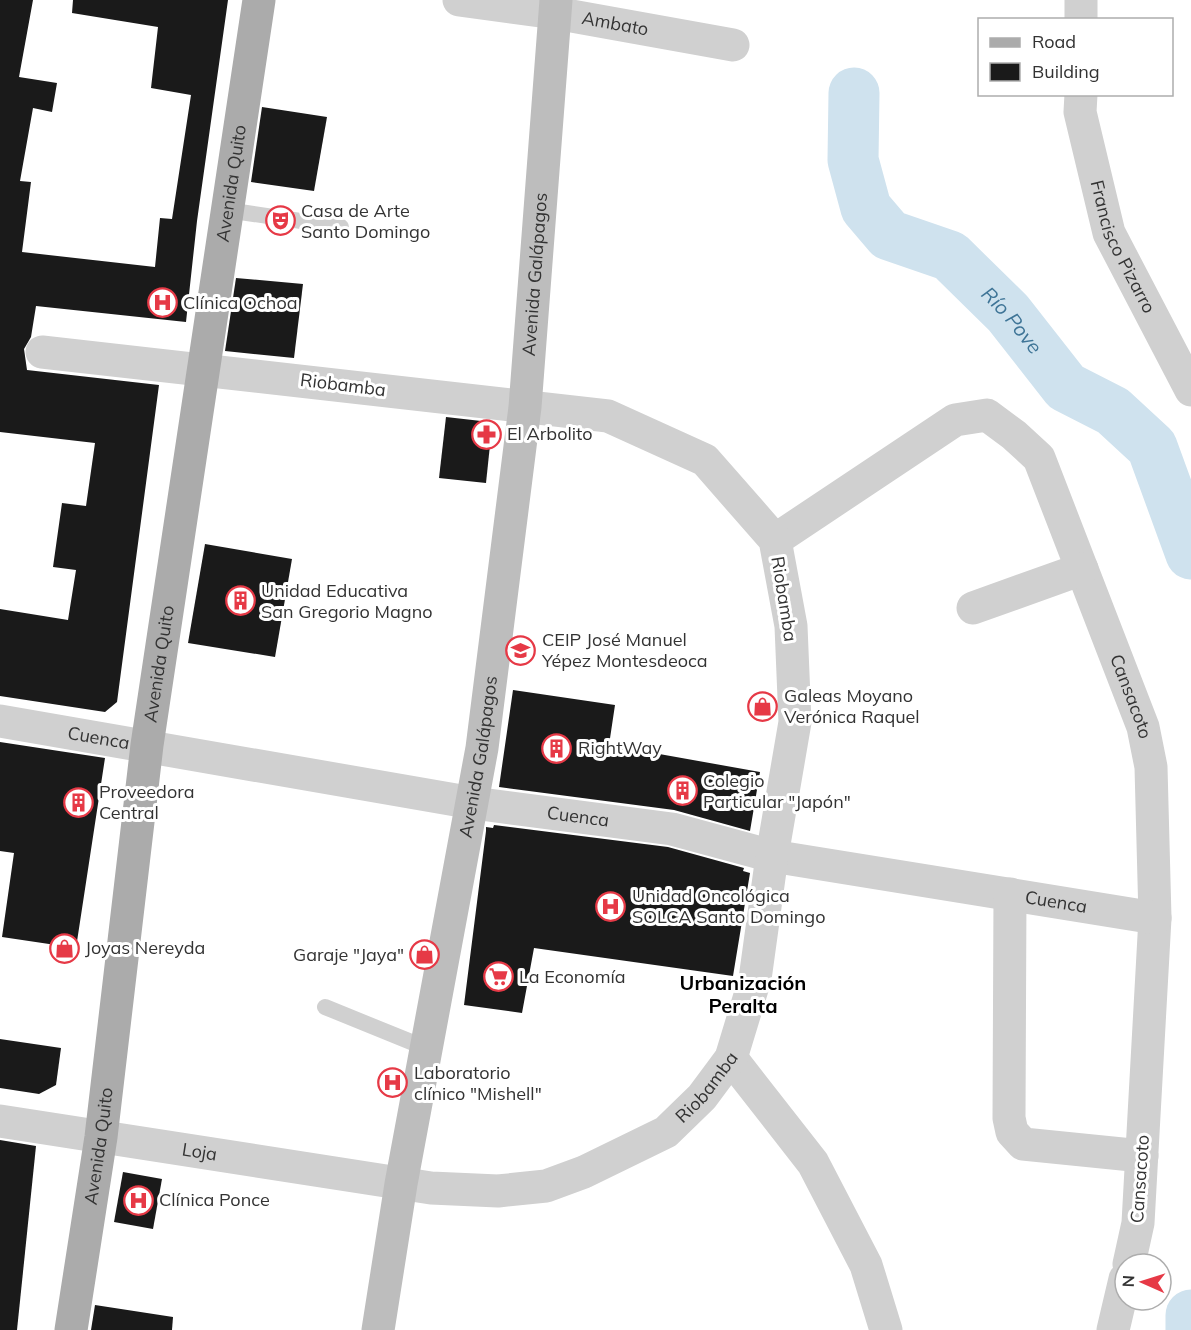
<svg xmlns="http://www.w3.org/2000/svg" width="1191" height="1330" font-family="Mulish,sans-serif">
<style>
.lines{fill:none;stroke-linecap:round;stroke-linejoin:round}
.river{stroke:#cfe2ee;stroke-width:51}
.building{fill:#1a1a1a}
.lane{stroke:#d0d0d0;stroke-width:16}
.street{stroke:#d0d0d0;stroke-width:33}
.secondary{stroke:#bdbdbd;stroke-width:33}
.primary{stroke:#ababab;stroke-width:33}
.labels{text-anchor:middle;stroke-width:6;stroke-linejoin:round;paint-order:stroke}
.street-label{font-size:18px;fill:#333;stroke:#fff}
.poi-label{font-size:18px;fill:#333;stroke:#fff;text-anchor:start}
.water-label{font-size:20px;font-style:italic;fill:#3f7597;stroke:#fff}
.neighbourhood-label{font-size:20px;font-weight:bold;fill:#000;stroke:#fff}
</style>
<rect width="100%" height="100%" fill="#fff"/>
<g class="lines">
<g class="river">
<path id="s1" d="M854 93 853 160 866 208 889 235 950 256 1008 313 1066 387 1113 411 1152 447 1191 554"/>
<polyline points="1191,1330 1191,1315"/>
</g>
</g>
<g class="building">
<polygon points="0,0 33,0 19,77 57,83 52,112 33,108 20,181 31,182 22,252 155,267 160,218 172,219 191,95 151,88 158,27 72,13 73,0 228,0 197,221 186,322 36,306 31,337 24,349 27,370 159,385 117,702 105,712 0,696 0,609 68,620 76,570 53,567 62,503 86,506 95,443 0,432"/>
<polygon points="262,107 327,117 314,191 251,182"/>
<polygon points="236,278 303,284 294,358 225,351"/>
<polygon points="446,417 490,422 492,426 486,483 439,478"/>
<polygon points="205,544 292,559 275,657 188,643"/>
<polygon points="513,690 615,705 609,745 760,772 750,831 674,810 499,787"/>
<polygon points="0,742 105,758 76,948 2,937 14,853 0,851"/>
<polygon points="494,825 668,847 744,868 743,871 750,873 733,976 534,948 522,1013 464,1005 486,831 486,827 493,828"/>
<polygon points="0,1039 61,1048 56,1085 39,1094 0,1088"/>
<polygon points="0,1140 36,1146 17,1330 0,1330"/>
<polygon points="123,1172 162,1179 153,1229 114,1222"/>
<polygon points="95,1305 173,1317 172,1330 91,1330"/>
</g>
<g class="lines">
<g class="lane">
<polyline points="227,210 341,227"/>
<polyline points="325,1007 426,1048"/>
</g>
<g class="street">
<path id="s2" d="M459 0 555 13 733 45"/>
<polyline points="1081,20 1081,0"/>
<path id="s3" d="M1081 94 1080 112 1109 233 1191 390"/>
<path id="s4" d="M775 540 955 420 987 415 1014 435 1039 458 1143 727 1151 767 1155 918 1138 1223 1129 1264"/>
<polyline points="973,608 1082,569"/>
<path id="s5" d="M0 721 473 803 672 829 772 856 1155 918"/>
<polyline points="1010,894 1009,1118 1012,1132 1023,1144 1142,1156"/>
<polyline points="731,1058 813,1163 866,1265 886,1330"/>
<path id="s6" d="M0 1121 431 1188 498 1191 546 1186 584 1172 666 1132 702 1097 731 1058 755 979 772 856 795 722 791 626 775 540 705 460 608 416 42 352"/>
<polyline points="1113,1330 1125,1279"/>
</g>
<path class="secondary" id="s7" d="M378 1330 401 1184 482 748 525 407 556 0"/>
<path class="primary" id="s8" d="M71 1330 101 1137 147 745 259 0"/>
</g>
<defs>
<symbol id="theatre-ring" viewBox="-11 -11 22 22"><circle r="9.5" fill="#fff" stroke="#e63946" stroke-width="1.5"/><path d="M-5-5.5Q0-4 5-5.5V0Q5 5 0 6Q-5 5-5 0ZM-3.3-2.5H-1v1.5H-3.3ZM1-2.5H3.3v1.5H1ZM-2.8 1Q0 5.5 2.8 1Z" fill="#e63946"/></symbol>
<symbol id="hospital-ring" viewBox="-11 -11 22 22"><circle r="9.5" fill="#fff" stroke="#e63946" stroke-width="1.5"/><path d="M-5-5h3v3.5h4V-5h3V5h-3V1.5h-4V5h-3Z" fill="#e63946"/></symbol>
<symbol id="pharmacy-ring" viewBox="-11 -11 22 22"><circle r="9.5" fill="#fff" stroke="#e63946" stroke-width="1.5"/><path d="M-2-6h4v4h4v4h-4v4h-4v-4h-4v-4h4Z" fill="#e63946"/></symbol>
<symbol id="building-ring" viewBox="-11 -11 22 22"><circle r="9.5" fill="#fff" stroke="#e63946" stroke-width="1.5"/><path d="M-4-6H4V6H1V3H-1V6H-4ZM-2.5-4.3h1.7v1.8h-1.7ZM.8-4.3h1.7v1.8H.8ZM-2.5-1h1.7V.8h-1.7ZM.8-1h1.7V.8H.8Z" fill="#e63946"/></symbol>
<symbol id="school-ring" viewBox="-11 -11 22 22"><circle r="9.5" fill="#fff" stroke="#e63946" stroke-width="1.5"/><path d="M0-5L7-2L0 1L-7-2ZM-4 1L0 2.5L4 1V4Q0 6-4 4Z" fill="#e63946"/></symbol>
<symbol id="shop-ring" viewBox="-11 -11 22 22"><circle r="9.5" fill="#fff" stroke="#e63946" stroke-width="1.5"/><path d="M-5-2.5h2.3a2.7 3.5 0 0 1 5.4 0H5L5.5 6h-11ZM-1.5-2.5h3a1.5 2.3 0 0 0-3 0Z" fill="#e63946"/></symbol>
<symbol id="supermarket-ring" viewBox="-11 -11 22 22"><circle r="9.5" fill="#fff" stroke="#e63946" stroke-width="1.5"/><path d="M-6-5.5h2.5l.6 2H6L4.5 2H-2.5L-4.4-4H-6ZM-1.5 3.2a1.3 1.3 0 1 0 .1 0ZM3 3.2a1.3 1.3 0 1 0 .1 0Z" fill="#e63946"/></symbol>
</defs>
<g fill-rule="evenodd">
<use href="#theatre-ring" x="264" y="204" width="33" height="33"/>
<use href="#hospital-ring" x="146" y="286" width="33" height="33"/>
<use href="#pharmacy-ring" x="470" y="418" width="33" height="33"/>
<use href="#building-ring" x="224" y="584" width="33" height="33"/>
<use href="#school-ring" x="504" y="634" width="33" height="33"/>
<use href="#shop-ring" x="746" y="690" width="33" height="33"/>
<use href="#building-ring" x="540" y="732" width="33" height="33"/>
<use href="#building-ring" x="666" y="774" width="33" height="33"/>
<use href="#building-ring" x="62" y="786" width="33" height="33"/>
<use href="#hospital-ring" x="594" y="890" width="33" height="33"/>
<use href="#shop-ring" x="48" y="932" width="33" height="33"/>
<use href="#shop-ring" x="408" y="938" width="33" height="33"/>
<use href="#supermarket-ring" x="482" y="960" width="33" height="33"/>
<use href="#hospital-ring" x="376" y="1066" width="33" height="33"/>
<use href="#hospital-ring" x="122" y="1184" width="33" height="33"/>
</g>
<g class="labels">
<g class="street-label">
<text dy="6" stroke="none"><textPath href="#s2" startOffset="158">Ambato</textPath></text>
<text dy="6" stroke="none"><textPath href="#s8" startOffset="1158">Avenida Quito</textPath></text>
<text dy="6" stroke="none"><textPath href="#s3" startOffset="160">Francisco Pizarro</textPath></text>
<text dy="6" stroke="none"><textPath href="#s7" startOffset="1068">Avenida Galápagos</textPath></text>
<text transform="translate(343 385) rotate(7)" y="6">Riobamba</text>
<text transform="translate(784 599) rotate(81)" y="6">Riobamba</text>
<text dy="6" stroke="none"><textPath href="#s8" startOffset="672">Avenida Quito</textPath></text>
<text dy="6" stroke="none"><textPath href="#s4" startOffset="572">Cansacoto</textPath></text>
<text dy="6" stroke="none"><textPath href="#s5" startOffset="100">Cuenca</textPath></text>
<text dy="6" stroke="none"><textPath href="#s7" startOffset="582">Avenida Galápagos</textPath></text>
<text dy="6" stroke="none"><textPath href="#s5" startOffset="586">Cuenca</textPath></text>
<text dy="6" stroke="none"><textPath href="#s5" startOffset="1072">Cuenca</textPath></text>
<text dy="6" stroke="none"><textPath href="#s6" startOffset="744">Riobamba</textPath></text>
<text dy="6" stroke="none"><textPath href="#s8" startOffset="186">Avenida Quito</textPath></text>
<text dy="6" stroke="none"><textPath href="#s6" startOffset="202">Loja</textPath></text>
<text transform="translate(1140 1179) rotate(-86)" y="6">Cansacoto</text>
</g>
<g class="poi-label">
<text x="301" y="217">Casa de Arte<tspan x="301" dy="21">Santo Domingo</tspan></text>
<text x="183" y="309">Clínica Ochoa</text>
<text x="507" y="440">El Arbolito</text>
<text x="261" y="597">Unidad Educativa<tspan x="261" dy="21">San Gregorio Magno</tspan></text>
<text x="542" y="646">CEIP José Manuel<tspan x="542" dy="21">Yépez Montesdeoca</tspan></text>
<text x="784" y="702">Galeas Moyano<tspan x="784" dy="21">Verónica Raquel</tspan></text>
<text x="578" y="754">RightWay</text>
<text x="703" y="787">Colegio<tspan x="703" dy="21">Particular "Japón"</tspan></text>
<text x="99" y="798">Proveedora<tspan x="99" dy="21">Central</tspan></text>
<text x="632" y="902">Unidad Oncológica<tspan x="632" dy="21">SOLCA Santo Domingo</tspan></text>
<text x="85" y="954">Joyas Nereyda</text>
<text x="404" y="961" text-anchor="end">Garaje "Jaya"</text>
<text x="519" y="983">La Economía</text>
<text x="414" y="1079">Laboratorio<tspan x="414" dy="21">clínico "Mishell"</tspan></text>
<text x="159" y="1206">Clínica Ponce</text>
</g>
<g class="water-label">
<text dy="7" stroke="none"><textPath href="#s1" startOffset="306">Río Pove</textPath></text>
</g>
<g class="neighbourhood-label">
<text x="743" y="990">Urbanización<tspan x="743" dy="23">Peralta</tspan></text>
</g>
</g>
<rect x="978" y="18" width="195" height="78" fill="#ffffff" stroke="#adadad" stroke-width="1.5"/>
<rect x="990" y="38" width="30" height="9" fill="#ababab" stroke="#adadad" stroke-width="1.5"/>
<text x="1032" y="48" font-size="18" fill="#333333">Road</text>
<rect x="990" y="63" width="30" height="18" fill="#1a1a1a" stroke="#adadad" stroke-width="1.5"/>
<text x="1032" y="78" font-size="18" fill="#333333">Building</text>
<g transform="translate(1143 1282) rotate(273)"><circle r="28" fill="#ffffff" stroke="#adadad" stroke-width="1.5"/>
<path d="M0-4.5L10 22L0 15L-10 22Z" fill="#e63946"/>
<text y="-9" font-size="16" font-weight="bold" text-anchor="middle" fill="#333333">N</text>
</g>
</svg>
